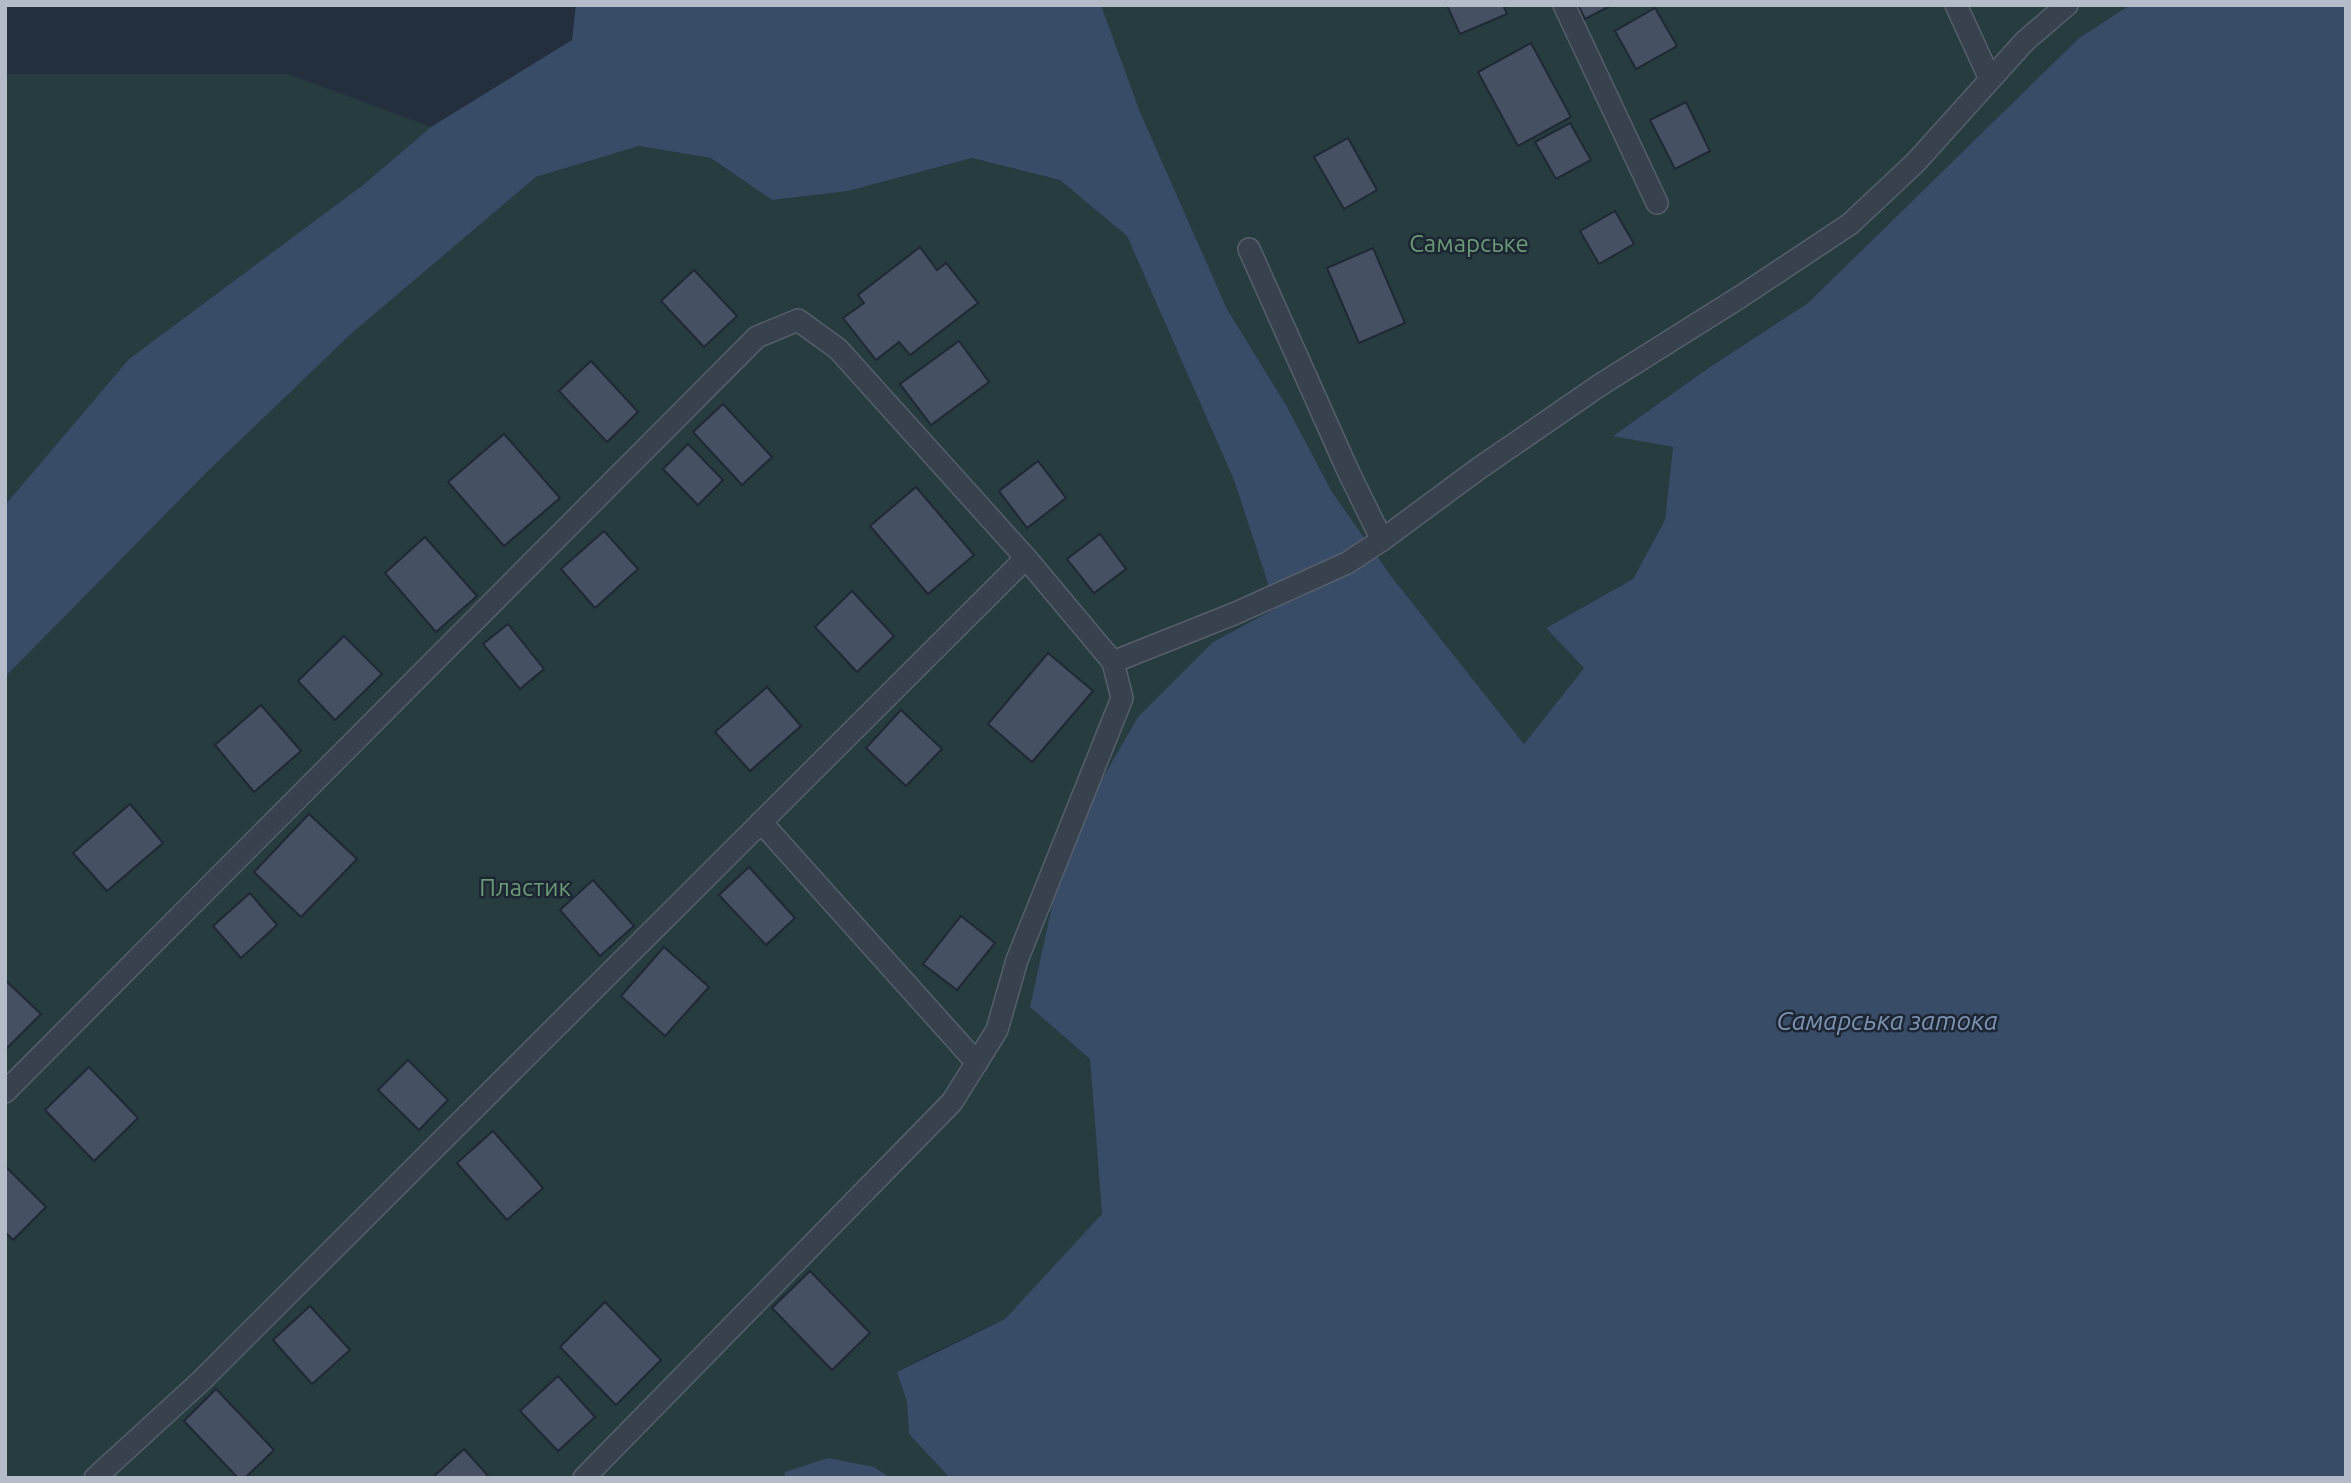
<svg xmlns="http://www.w3.org/2000/svg" width="2351" height="1483" font-family="Ubuntu,sans-serif">
<style>
.green{fill:#263c3f}
.water{fill:#394c67}
.building{fill:#455162;stroke:#1f2835;stroke-width:2}
.lines{fill:none;stroke-linecap:round;stroke-linejoin:round}
.service-casing{stroke:#565f6c;stroke-width:24}
.service{stroke:#38414e;stroke-width:21}
.labels{text-anchor:middle;stroke-width:5;stroke-linejoin:round;paint-order:stroke}
.park-label{font-size:24px;fill:#6b9a76;stroke:#1d2633}
.water-label{font-size:26px;font-style:italic;fill:#7c92b1;stroke:#1d2633}
</style>
<rect width="100%" height="100%" fill="#242f3e"/>
<g class="green">
<polygon points="1101,5 2130,5 2079,38 1808,303 1707,369 1614,435 1673,447 1665,520 1633,579 1546,628 1584,668 1524,744 1391,576 1332,492 1286,405 1227,309 1140,112"/>
<polygon points="5,74 288,74 431,127 363,185 129,359 5,505"/>
<polygon points="639,146 711,158 772,200 848,191 972,158 1060,180 1127,236 1234,480 1276,608 1213,642 1030,1007 1090,1059 1102,1215 1005,1319 928,1355 897,1372 907,1402 909,1434 950,1478 891,1478 874,1467 785,1472 784,1478 5,1478 5,677 209,470 352,333 536,177"/>
</g>
<g class="water">
<polygon points="576,5 1101,5 1140,112 1227,309 1286,405 1332,492 1391,576 1524,744 1584,668 1546,628 1633,579 1665,520 1673,447 1613,436 1707,369 1808,303 2079,38 2130,5 2346,5 2346,1478 950,1478 909,1434 907,1402 897,1372 1005,1319 1102,1214 1090,1059 1030,1007 1066,842 1138,717 1213,642 1276,608 1234,480 1127,236 1060,180 972,158 848,191 772,200 711,158 639,146 536,177 352,333 209,470 5,677 5,505 129,359 363,185 431,127 572,40"/>
<polygon points="828,1458 874,1467 891,1478 784,1478 785,1472"/>
</g>
<g class="building">
<polygon points="1447,5 1503,5 1507,14 1460,34"/>
<polygon points="1578,5 1612,5 1585,19"/>
<polygon points="1655,8 1677,46 1636,69 1615,31"/>
<polygon points="1531,43 1571,117 1518,146 1478,72"/>
<polygon points="1686,102 1710,151 1675,169 1650,120"/>
<polygon points="1570,123 1591,160 1556,179 1535,142"/>
<polygon points="1348,138 1377,190 1344,209 1314,157"/>
<polygon points="1615,211 1634,244 1599,264 1580,231"/>
<polygon points="920,247 937,270 946,263 978,303 910,355 899,342 876,360 843,318 864,303 858,295"/>
<polygon points="1373,248 1405,323 1359,343 1327,268"/>
<polygon points="694,270 737,316 704,347 661,301"/>
<polygon points="959,341 989,382 931,425 900,384"/>
<polygon points="591,361 638,412 607,442 559,391"/>
<polygon points="723,404 772,457 742,485 693,432"/>
<polygon points="504,434 560,498 504,546 448,482"/>
<polygon points="688,444 723,480 698,505 663,469"/>
<polygon points="1038,461 1066,498 1027,528 999,491"/>
<polygon points="916,487 974,555 928,594 870,526"/>
<polygon points="604,531 638,569 595,608 561,569"/>
<polygon points="1100,534 1126,569 1094,593 1067,559"/>
<polygon points="425,537 477,596 436,632 385,573"/>
<polygon points="852,591 894,636 857,672 815,627"/>
<polygon points="508,624 544,669 520,689 483,644"/>
<polygon points="344,636 382,674 335,720 298,681"/>
<polygon points="1048,653 1093,691 1032,762 988,724"/>
<polygon points="767,687 801,726 750,771 715,732"/>
<polygon points="261,705 301,751 254,792 215,745"/>
<polygon points="901,710 942,749 906,786 866,748"/>
<polygon points="130,804 163,843 107,891 73,853"/>
<polygon points="309,814 357,859 301,917 254,872"/>
<polygon points="749,867 795,918 766,945 719,895"/>
<polygon points="593,880 634,926 600,956 560,910"/>
<polygon points="250,893 277,925 241,958 213,926"/>
<polygon points="961,916 995,943 957,990 923,964"/>
<polygon points="664,947 709,987 665,1036 621,996"/>
<polygon points="5,980 41,1014 5,1050"/>
<polygon points="408,1060 448,1100 419,1130 378,1090"/>
<polygon points="89,1067 138,1118 94,1161 45,1110"/>
<polygon points="493,1131 543,1188 507,1220 457,1163"/>
<polygon points="5,1166 46,1207 13,1240 5,1232"/>
<polygon points="810,1271 870,1333 832,1370 772,1308"/>
<polygon points="605,1302 661,1360 616,1405 560,1347"/>
<polygon points="310,1306 350,1350 312,1384 273,1340"/>
<polygon points="558,1376 595,1417 558,1451 520,1411"/>
<polygon points="216,1389 274,1450 245,1478 238,1478 184,1421"/>
<polygon points="464,1449 490,1478 432,1478"/>
</g>
<g class="lines">
<defs>
<g id="service">
<polyline points="1564,5 1657,203"/>
<polyline points="1956,5 1990,79"/>
<polyline points="1249,249 1349,473 1382,540"/>
<polyline points="761,822 977,1063"/>
<polyline points="5,1092 757,337 798,320 838,349 1026,558 1113,662 1236,613 1347,563 1382,540 1478,469 1600,385 1740,297 1850,224 1916,162 2025,41 2067,5"/>
<polyline points="95,1478 201,1381 1026,558"/>
<polyline points="584,1478 952,1102 997,1030 1017,960 1122,698 1113,662"/>
</g>
</defs>
<use href="#service" class="service-casing"/>
<use href="#service" class="service"/>
</g>
<g class="labels">
<g class="park-label">
<text x="1469" y="252">Самарське</text>
<text x="525" y="896">Пластик</text>
</g>
<g class="water-label">
<text x="1887" y="1030">Самарська затока</text>
</g>
</g>
<rect width="2351" height="1483" fill="none" stroke="#b4bcc9" stroke-width="14"/>
</svg>
